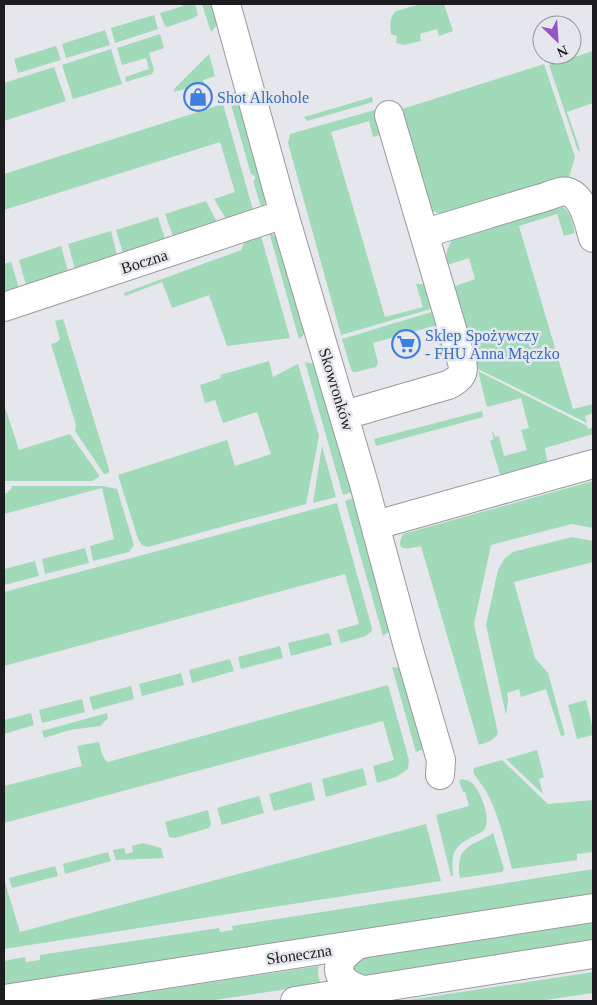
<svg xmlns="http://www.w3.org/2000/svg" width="597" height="1005" font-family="Georgia,serif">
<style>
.green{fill:#a1dab8}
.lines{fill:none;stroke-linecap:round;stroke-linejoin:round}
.minor-casing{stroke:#989a9e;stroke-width:30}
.minor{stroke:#fff;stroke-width:28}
.labels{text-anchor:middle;stroke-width:5;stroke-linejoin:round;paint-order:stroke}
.shop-label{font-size:16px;fill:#366cbe;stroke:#e5e7ec;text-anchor:start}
.street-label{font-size:16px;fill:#1d1d1f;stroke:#e5e7ec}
</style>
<rect width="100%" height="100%" fill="#e5e7ec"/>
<g class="green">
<polygon points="182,4 195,4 198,15 194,18 167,27 165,26 160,13 183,6"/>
<polygon points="202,4 213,4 218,24 211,32"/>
<path d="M421 4H444L453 31 439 36 437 29 420 34 421 41 404 45 396 43 397 36 391 34C390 26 389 17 396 11Z"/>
<polygon points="154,15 158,29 115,43 111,28"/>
<polygon points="105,30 110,45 66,58 62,44"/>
<polygon points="160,34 164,48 149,53 154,70 152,74 126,82 125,77 149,69 146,58 122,65 117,48"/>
<polygon points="56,46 61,60 18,73 14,59"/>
<polygon points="111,49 122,84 73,99 62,65"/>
<polygon points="593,51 593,103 567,112 580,150 578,151 549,65"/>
<polygon points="209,54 215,76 203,80 204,84 173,92 176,87"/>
<polygon points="544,64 575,157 568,181 444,215 430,210 396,111"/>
<polygon points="54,67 66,101 4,121 4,83"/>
<polygon points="238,91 266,200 262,210 253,181 255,179 255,176 251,174 228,94"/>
<polygon points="372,97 373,102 307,121 304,117"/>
<polygon points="223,104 253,210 226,219 214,199 235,192 220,142 4,210 4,174"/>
<polygon points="375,110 383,134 373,137 369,121 331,132 385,317 423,307 416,284 422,284 428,286 434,308 341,335 288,143 290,134"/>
<polygon points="206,201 217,222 173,236 165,214"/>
<path d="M559 206C571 209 572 222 575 233L564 236 557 214 519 226 573 409 593 404V413L585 416 587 423 478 369 453 287 475 279 469 258 447 265C445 254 447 247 454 238Z"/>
<polygon points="158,217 165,239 123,253 116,230"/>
<polygon points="259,229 290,338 227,346 209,295 172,308 162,282 125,296 124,293 241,250 248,233"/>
<polygon points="111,231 117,255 75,269 68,244"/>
<polygon points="269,232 275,236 280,240 307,332 299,339"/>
<polygon points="61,246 68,271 26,285 19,260"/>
<polygon points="11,262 19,288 4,292 4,264"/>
<polygon points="435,311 445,346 441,349 434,326 373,343 378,363 376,367 356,372 353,372 351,369 342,339"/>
<polygon points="63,319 109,469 109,472 106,474 104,474 75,431 76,425 51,344 57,342 60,339 55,321"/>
<polygon points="269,361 273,377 298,364 319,436 306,504 148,547 142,545 138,539 118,475 227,440 235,466 271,454 257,412 223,423 215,400 205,403 200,385 221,378 220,375"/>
<polygon points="305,362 317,365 353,492 343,495"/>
<polygon points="478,371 587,426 588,429 593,427 593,434 545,448 548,465 502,481 490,441 494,439 492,432 493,431 495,437 499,436 504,456 527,450 521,430 529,428 521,398 487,407"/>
<polygon points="4,404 19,450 70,434 99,475 99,477 92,481 4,481"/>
<polygon points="482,411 483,417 376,446 374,439"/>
<polygon points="322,446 336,497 313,503"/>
<path d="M593 481V528L572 524 491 545 474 624 498 733C494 741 487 742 479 745L421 546C410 548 393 554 403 534Z"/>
<polygon points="12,486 102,486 117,489 134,545 129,552 93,561 90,546 114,539 102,488 4,514 4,494 7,493 11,489"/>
<polygon points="354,498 391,630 383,636 345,501"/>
<polygon points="337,503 372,628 372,631 366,636 341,643 337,630 359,624 345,574 4,666 4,592"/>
<polygon points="572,537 593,541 593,562 514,582 535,658 548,673 565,735 561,736 546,689 521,697 519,689 507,693 508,700 506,715 486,625 498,570 505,558 513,552"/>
<polygon points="85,548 89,563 45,574 42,559"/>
<polygon points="35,561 39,576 4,585 4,569"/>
<polygon points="329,633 332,645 291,656 288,643"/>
<polygon points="280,646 283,658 241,669 238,657"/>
<polygon points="230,659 234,671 192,683 189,670"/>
<polygon points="392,667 402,668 424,749 416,752"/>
<polygon points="181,673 184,685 142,696 139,684"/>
<path d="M388 685 409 760 408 769 396 777 377 783 373 766 394 760 383 721 4 823V786L82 766 77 746 99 742C101 749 102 759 108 762Z"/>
<polygon points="131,686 134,699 93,710 89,697"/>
<polygon points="82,699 85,712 42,723 39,710"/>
<polygon points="586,700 593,730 593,735 577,739 568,705"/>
<polygon points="31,713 34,725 4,734 4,720"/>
<polygon points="107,713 108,718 100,726 70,730 44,738 42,731"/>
<polygon points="537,750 544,777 539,779 543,794 506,759"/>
<path d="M502 760 548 804 593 800V852L577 854V860L512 869C505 843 499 815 486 791 482 785 477 779 473 772L474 768Z"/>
<polygon points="363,768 367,785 326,797 322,779"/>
<path d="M461 779C465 780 469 780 472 783 480 790 490 816 486 826 485 830 482 832 478 834 455 845 451 849 453 876H451L436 815 469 806 465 792H463L459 781Z"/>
<polygon points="311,782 315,800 274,811 269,794"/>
<polygon points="259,796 264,813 222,825 217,808"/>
<polygon points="208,810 211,824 209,828 175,838 169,837 165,822"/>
<polygon points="426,824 441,881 4,949 4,879 20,932"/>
<path d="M493 833 504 869 502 872 460 878C455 844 471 848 493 833Z"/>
<polygon points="143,843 161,848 164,858 116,860 113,850 124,848 126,854 133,852 132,846"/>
<polygon points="108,852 111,861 65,874 63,864"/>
<polygon points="55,866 58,876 12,888 9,878"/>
<polygon points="593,869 593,894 4,985 4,961 25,957 26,962 40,960 40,955 219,928 220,932 233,930 232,926 464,890"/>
<polygon points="593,923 593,942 360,978 354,972 353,969 358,959"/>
<path d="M319 966C317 973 318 977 321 984L208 1001H87Z"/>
<polygon points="593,972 593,993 539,1001 402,1001"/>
</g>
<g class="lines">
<defs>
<g id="minor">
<polyline points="226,4 284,214 364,484 408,647 441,760 440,775"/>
<path d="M425 233C464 222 503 209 542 198 549 196 561 190 568 192 584 197 589 224 593 238"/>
<polyline points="4,307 284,214"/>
<path d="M345 415 448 385C469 375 463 367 458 349L389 115"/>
<polyline points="376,525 593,464"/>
<path d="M357 945C352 949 345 954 342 959 332 976 349 986 363 990"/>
<polyline points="4,999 593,908"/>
<polyline points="295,1001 593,954"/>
</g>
</defs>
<use href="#minor" class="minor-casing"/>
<use href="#minor" class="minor"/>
</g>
<defs>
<symbol id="shop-ring" viewBox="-11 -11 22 22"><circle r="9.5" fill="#e5e7ec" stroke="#3f7fe0" stroke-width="1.5"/><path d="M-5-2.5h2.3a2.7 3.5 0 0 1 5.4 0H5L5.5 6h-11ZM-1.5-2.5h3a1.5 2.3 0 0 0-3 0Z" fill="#3f7fe0"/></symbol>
<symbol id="supermarket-ring" viewBox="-11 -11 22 22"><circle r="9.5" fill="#e5e7ec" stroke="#3f7fe0" stroke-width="1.5"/><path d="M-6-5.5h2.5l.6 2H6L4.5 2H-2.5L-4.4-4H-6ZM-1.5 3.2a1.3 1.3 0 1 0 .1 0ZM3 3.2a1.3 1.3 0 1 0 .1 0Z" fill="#3f7fe0"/></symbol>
</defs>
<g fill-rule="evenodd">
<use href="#shop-ring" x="182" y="81" width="32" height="32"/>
<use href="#supermarket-ring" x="390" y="328" width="32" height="32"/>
</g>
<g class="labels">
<g class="shop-label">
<text x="217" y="103">Shot Alkohole</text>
<text x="425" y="341">Sklep Spożywczy<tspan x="425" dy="18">- FHU Anna Mączko</tspan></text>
</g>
<g class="street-label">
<text transform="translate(144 261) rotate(-18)" y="6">Boczna</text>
<text transform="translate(337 389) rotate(73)" y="6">Skowronków</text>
<text transform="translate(299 954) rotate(-8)" y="6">Słoneczna</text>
</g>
</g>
<rect width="597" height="1005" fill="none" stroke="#1d1d1f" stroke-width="10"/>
<g transform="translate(557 40) rotate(155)"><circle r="24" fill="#e5e7ec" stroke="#95969a"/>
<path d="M0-4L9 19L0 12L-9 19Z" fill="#9953c7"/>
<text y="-8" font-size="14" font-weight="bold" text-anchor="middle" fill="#1d1d1f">N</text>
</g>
</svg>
